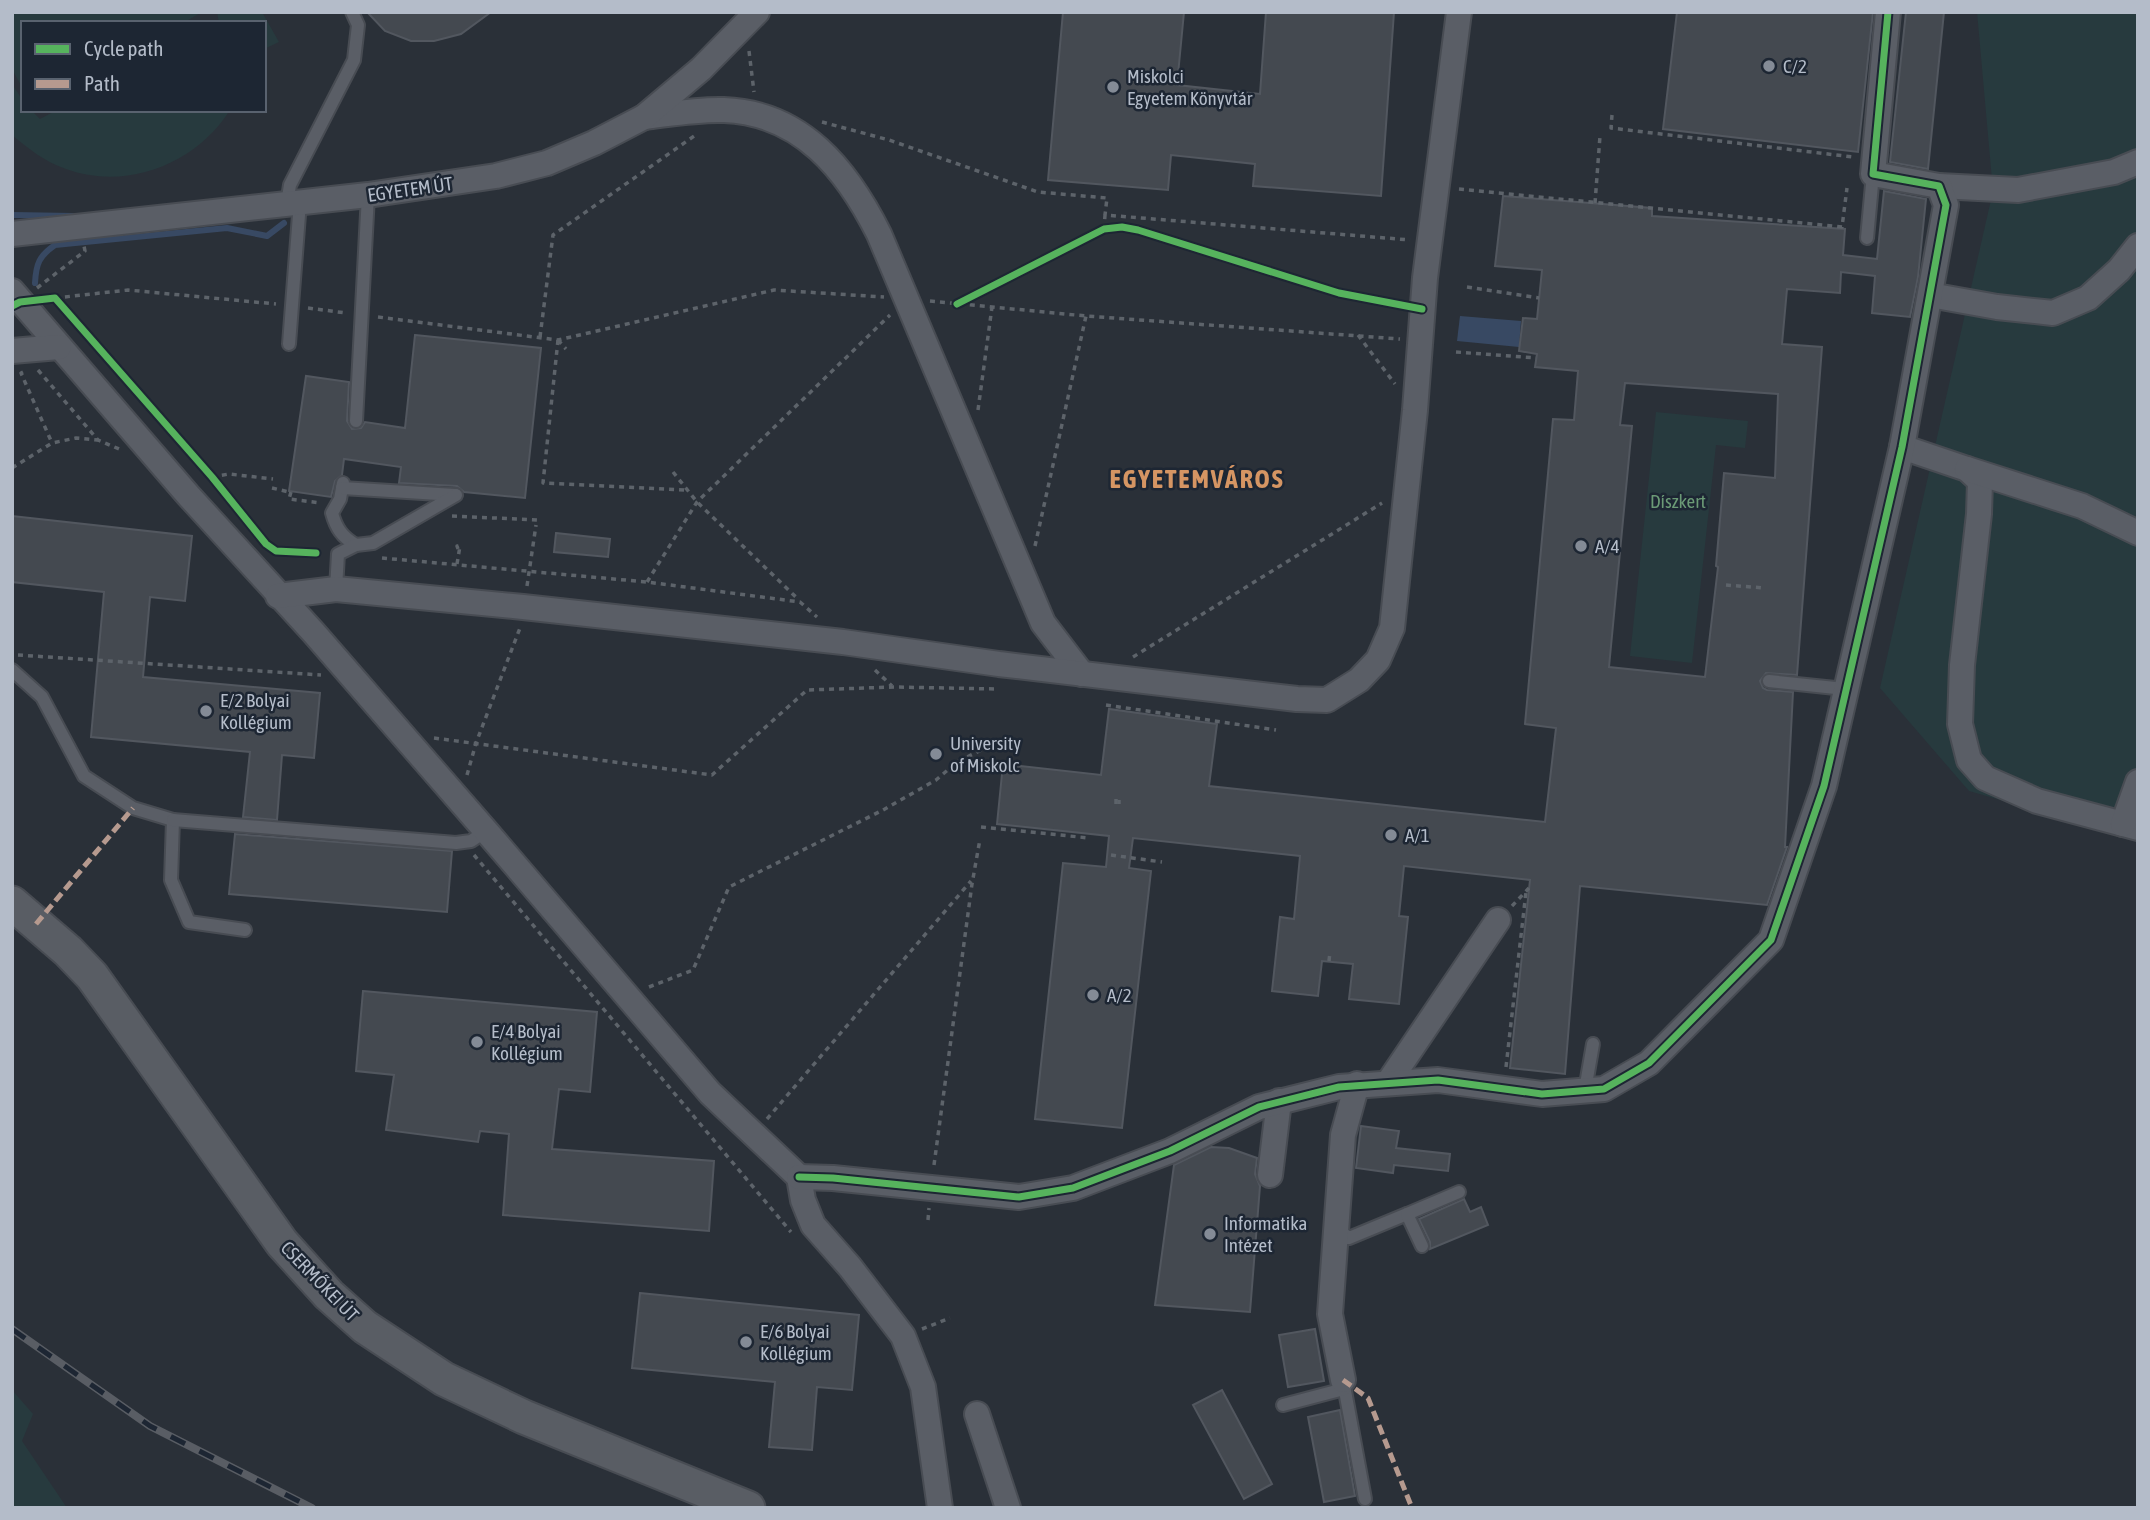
<svg xmlns="http://www.w3.org/2000/svg" width="2150" height="1520" font-family="'Asap Condensed',sans-serif">
<style>
.green{fill:#273a3e}
.water{fill:#384963}
.lines{fill:none;stroke-linecap:round;stroke-linejoin:round}
.stream{stroke:#384963;stroke-width:6}
.building{fill:#444950;stroke:#52575f;stroke-width:2;fill-rule:evenodd}
.lane-casing{stroke:#484c53;stroke-width:16}
.street-casing{stroke:#484c53;stroke-width:28}
.secondary-casing{stroke:#484c53;stroke-width:37}
.path{stroke:#5d636a;stroke-width:3.5;stroke-dasharray:5 5;stroke-linecap:butt}
.lane{stroke:#5a5e66;stroke-width:12}
.street{stroke:#5a5e66;stroke-width:24}
.secondary{stroke:#595d64;stroke-width:33}
.rail-casing{stroke:#595d64;stroke-width:8}
.rail{stroke:#1d2633;stroke-width:5;stroke-dasharray:16;stroke-linecap:butt}
.path-bridge{stroke:#5d636a;stroke-width:3.5;stroke-dasharray:5 5;stroke-linecap:butt}
.quiet{stroke:#b69a8f;stroke-width:5;stroke-dasharray:10 5;stroke-linecap:butt}
.cycleway-casing{stroke:#1d2633;stroke-width:11}
.cycleway{stroke:#56b35d;stroke-width:7}
.poi-dot{fill:#848b96;stroke:#1d2633;stroke-width:2.5}
.labels{text-anchor:middle;stroke-width:5;stroke-linejoin:round;paint-order:stroke}
.poi-label{font-size:19px;fill:#b4bcc9;stroke:#1d2633;text-anchor:start}
.street-label{font-size:19px;fill:#b4bcc9;stroke:#1d2633}
.park-label{font-size:19px;fill:#6b9a76;stroke:#1d2633}
.district-label{font-size:26px;font-weight:bold;letter-spacing:2px;fill:#d59563;stroke:#1d2633}
</style>
<rect width="100%" height="100%" fill="#2a3038"/>
<g class="green">
<polygon points="12,12 202,12 183,23 23,23 23,89 12,69"/>
<polygon points="217,12 262,12 279,42 264,49 264,23 219,23"/>
<polygon points="1977,12 2138,12 2138,839 1969,791 1880,688 1993,191"/>
<path d="M12 84 23 101V110H31L40 119 57 110H230C196 164 127 191 66 169 45 162 29 149 12 135Z"/>
<polygon points="1656,412 1748,421 1745,448 1716,445 1692,663 1630,656"/>
<polygon points="12,1390 33,1414 22,1441 67,1508 12,1508"/>
</g>
<polygon class="water" points="1460,316 1521,321 1519,347 1457,341"/>
<g class="lines">
<g class="stream">
<polyline points="12,215 73,216"/>
<path d="M35 283C36 264 39 256 55 245L227 228 267 236 284 223"/>
</g>
</g>
<g class="building">
<polygon points="367,12 491,12 461,34 434,41 411,41 385,31"/>
<polygon points="1063,12 1184,12 1177,85 1260,94 1266,12 1394,12 1381,196 1253,186 1255,164 1171,155 1168,190 1048,180"/>
<polygon points="1677,12 1873,12 1858,152 1663,129"/>
<polygon points="1906,12 1944,12 1928,169 1890,162"/>
<path d="M1884 191 1926 199 1918 277 1910 317 1872 313 1875 276 1841 272 1840 293 1787 289 1782 344 1822 347 1797 675 1766 673 1760 681 1763 688 1767 690 1793 692 1785 847H1787L1767 905 1580 886 1565 1074 1510 1068 1530 880 1404 866 1399 916 1408 917 1399 1004 1349 999 1353 964 1322 961 1318 996 1272 991 1280 917 1294 919 1300 856 1133 838 1129 868 1151 871 1122 1128 1035 1119 1063 863 1106 867 1109 836 997 824 1003 764 1101 775 1109 709 1217 724 1209 786 1545 822 1556 728 1525 724 1553 419 1574 420 1578 371 1535 367 1537 354 1519 351 1523 318 1537 319 1542 270 1495 266 1503 196 1652 208V216L1845 229 1843 255 1877 259ZM1625 383 1778 394 1775 478 1724 473 1716 566 1718 567 1705 677 1609 667 1632 426 1620 425Z"/>
<polygon points="415,335 541,348 525,498 464,492 457,486 399,483 401,467 344,459 342,475 335,481 331,497 289,491 306,376 349,382 347,421 352,429 361,428 365,422 405,428"/>
<polygon points="12,516 192,536 185,601 150,597 143,677 320,693 314,758 282,755 277,820 243,817 250,752 91,737 104,592 12,582"/>
<polygon points="556,533 610,539 608,557 554,552"/>
<polygon points="235,834 452,851 447,912 229,894"/>
<polygon points="363,991 597,1012 590,1092 559,1089 552,1149 714,1161 709,1231 503,1215 509,1134 480,1131 478,1142 386,1130 394,1075 356,1071"/>
<polygon points="1361,1126 1399,1131 1396,1148 1450,1154 1448,1171 1394,1165 1393,1173 1356,1168"/>
<polygon points="1211,1147 1229,1148 1257,1158 1255,1174 1260,1186 1250,1312 1155,1305 1174,1165"/>
<polygon points="1464,1199 1470,1212 1481,1207 1488,1225 1430,1249 1430,1242 1419,1219"/>
<polygon points="640,1293 859,1315 852,1390 817,1387 812,1450 769,1447 775,1382 632,1368"/>
<polygon points="1315,1329 1324,1381 1288,1387 1279,1335"/>
<polygon points="1222,1390 1272,1484 1244,1499 1193,1405"/>
<polygon points="1340,1410 1355,1496 1324,1502 1308,1417"/>
</g>
<g class="lines">
<defs>
<g id="lane">
<polyline points="287,204 290,185 354,60 358,25 352,12"/>
<polyline points="1867,238 1873,174"/>
<polyline points="289,344 300,202"/>
<polyline points="356,421 368,195"/>
<path d="M343 483 340 499 332 513C336 528 342 537 356 545"/>
<polyline points="342,488 455,495"/>
<polyline points="336,589 338,554 356,545 373,543 456,495"/>
<polyline points="12,670 42,697 84,776 133,808 173,820 171,880 189,922 245,930"/>
<polyline points="1769,681 1845,689"/>
<polyline points="173,820 456,843 471,841 486,831"/>
<polyline points="1585,1090 1593,1044"/>
<polyline points="1335,1228 1349,1238 1407,1214"/>
<polyline points="1422,1246 1407,1214 1459,1192"/>
<polyline points="1343,1380 1365,1499"/>
<polyline points="1283,1405 1344,1389"/>
</g>
<g id="street">
<path d="M644 117C670 114 698 109 724 110 802 113 847 170 879 234L1043 623 1082 674"/>
<polyline points="1939,186 2018,190 2114,172 2138,162"/>
<polyline points="12,234 368,195 496,176 547,163 594,143 644,117 701,69 757,12"/>
<polyline points="12,291 188,495 314,633 486,831 710,1093 799,1177 803,1200 813,1225 850,1267 903,1336 923,1387 940,1508"/>
<polyline points="1930,295 1997,307 2053,313 2088,298 2119,270 2138,246"/>
<polyline points="12,351 59,347"/>
<polyline points="1902,447 1967,469 1980,481 1979,514 1962,665 1960,724 1969,760 1985,778 2037,801 2138,828"/>
<polyline points="1967,469 2082,506 2138,533"/>
<polyline points="278,596 336,589 523,607 843,642 999,664 1297,699 1327,700 1359,680 1378,660 1392,628 1415,410 1425,278 1459,12"/>
<polyline points="2123,824 2138,782"/>
<polyline points="1388,1083 1498,920"/>
<polyline points="1270,1175 1279,1101"/>
<polyline points="799,1177 833,1178 1019,1197 1073,1188 1170,1151 1259,1107 1339,1087 1438,1080 1542,1094 1604,1089 1649,1063 1771,940 1824,786 1902,447 1946,205 1939,186 1873,174 1888,12"/>
<polyline points="1343,1380 1330,1314 1343,1135 1357,1084"/>
<polyline points="977,1414 1008,1508"/>
</g>
<polyline id="secondary" points="12,903 68,951 92,976 282,1243 329,1295 365,1327 444,1379 524,1417 748,1508"/>
</defs>
<use href="#lane" class="lane-casing"/>
<use href="#street" class="street-casing"/>
<use href="#secondary" class="secondary-casing"/>
<g class="path">
<polyline points="749,51 754,92"/>
<polyline points="1612,115 1611,128 1853,157"/>
<polyline points="822,122 889,140 1038,192 1107,198 1105,215"/>
<polyline points="1459,189 1842,227 1847,188"/>
<polyline points="1104,229 1105,215 1410,240"/>
<polyline points="1467,287 1539,298"/>
<polyline points="37,288 85,251 84,246"/>
<polyline points="55,298 128,290 276,304"/>
<polyline points="930,301 1086,316 1400,339"/>
<polyline points="308,308 346,313"/>
<polyline points="378,317 558,340 774,290 884,297"/>
<polyline points="1358,335 1395,384"/>
<polyline points="540,337 553,235 697,134"/>
<polyline points="558,340 543,483 686,490"/>
<polyline points="558,340 566,349"/>
<polyline points="1456,352 1536,358"/>
<polyline points="38,370 98,440 119,449"/>
<polyline points="23,372 21,373 52,443"/>
<polyline points="978,410 992,307"/>
<polyline points="12,468 52,443 76,438 98,440"/>
<polyline points="673,472 697,502 799,600"/>
<polyline points="212,477 229,474 273,479"/>
<polyline points="272,488 289,492"/>
<polyline points="291,492 289,499 321,503"/>
<polyline points="452,516 537,520"/>
<polyline points="1035,546 1086,316"/>
<polyline points="382,558 647,582 800,602 817,617"/>
<polyline points="457,564 460,546 457,546 458,549"/>
<polyline points="647,582 697,502 890,315"/>
<polyline points="1726,585 1765,588"/>
<polyline points="527,586 536,525"/>
<polyline points="18,655 321,675"/>
<polyline points="1133,657 1382,503"/>
<polyline points="875,670 892,686"/>
<polyline points="1106,705 1276,730"/>
<polyline points="434,738 712,775 807,690 894,687 997,689"/>
<polyline points="467,775 476,743 520,628"/>
<polyline points="1116,804 1116,799"/>
<polyline points="1119,804 1119,800"/>
<polyline points="981,827 1089,838"/>
<polyline points="474,855 791,1232"/>
<polyline points="1111,855 1162,862"/>
<polyline points="1512,906 1529,888"/>
<polyline points="1329,961 1330,952"/>
<polyline points="649,987 693,970 729,887 883,810 936,780 957,762 991,745"/>
<polyline points="1506,1067 1526,892"/>
<polyline points="767,1119 971,881"/>
<polyline points="934,1165 972,884 980,839"/>
<polyline points="928,1220 929,1208"/>
<polyline points="922,1329 950,1318"/>
</g>
<use href="#lane" class="lane"/>
<use href="#street" class="street"/>
<use href="#secondary" class="secondary"/>
<defs>
<polyline id="rail" points="12,1329 150,1426 312,1508"/>
</defs>
<use href="#rail" class="rail-casing"/>
<use href="#rail" class="rail"/>
<polyline class="path-bridge" points="1595,203 1600,136"/>
<g class="quiet">
<polyline points="36,924 133,808"/>
<polyline points="1343,1380 1368,1398 1412,1508"/>
</g>
<defs>
<g id="cycleway">
<polyline points="957,304 1104,229 1122,227 1138,230 1339,293 1422,309"/>
<polyline points="12,306 20,302 55,298 212,477 266,544 276,551 316,553"/>
<polyline points="799,1177 833,1178 1019,1197 1073,1188 1170,1151 1259,1107 1339,1087 1438,1080 1542,1094 1604,1089 1649,1063 1771,940 1824,786 1902,447 1946,205 1939,186 1873,174 1888,12"/>
</g>
</defs>
<use href="#cycleway" class="cycleway-casing"/>
<use href="#cycleway" class="cycleway"/>
</g>
<g class="poi-dot">
<circle cx="1769" cy="66" r="7"/>
<circle cx="1113" cy="87" r="7"/>
<circle cx="1581" cy="546" r="7"/>
<circle cx="206" cy="711" r="7"/>
<circle cx="936" cy="754" r="7"/>
<circle cx="1391" cy="835" r="7"/>
<circle cx="1093" cy="995" r="7"/>
<circle cx="477" cy="1042" r="7"/>
<circle cx="1210" cy="1234" r="7"/>
<circle cx="746" cy="1342" r="7"/>
</g>
<g class="labels">
<g class="poi-label">
<text x="1783" y="73">C/2</text>
<text x="1127" y="83">Miskolci<tspan x="1127" dy="22">Egyetem Könyvtár</tspan></text>
<text x="1595" y="553">A/4</text>
<text x="220" y="707">E/2 Bolyai<tspan x="220" dy="22">Kollégium</tspan></text>
<text x="950" y="750">University<tspan x="950" dy="22">of Miskolc</tspan></text>
<text x="1405" y="842">A/1</text>
<text x="1107" y="1002">A/2</text>
<text x="491" y="1038">E/4 Bolyai<tspan x="491" dy="22">Kollégium</tspan></text>
<text x="1224" y="1230">Informatika<tspan x="1224" dy="22">Intézet</tspan></text>
<text x="760" y="1338">E/6 Bolyai<tspan x="760" dy="22">Kollégium</tspan></text>
</g>
<g class="street-label">
<text transform="translate(410 189) rotate(-8)" y="7">EGYETEM ÚT</text>
<text transform="translate(320 1281) rotate(46)" y="7">CSERMŐKEI ÚT</text>
</g>
<g class="park-label">
<text x="1678" y="508">Díszkert</text>
</g>
<g class="district-label">
<text x="1197" y="488">EGYETEMVÁROS</text>
</g>
</g>
<rect width="2150" height="1520" fill="none" stroke="#b4bcc9" stroke-width="28"/>
<rect x="21" y="21" width="245" height="91" fill="#1d2633" stroke="#59626f" stroke-width="2"/>
<rect x="35" y="44" width="35" height="10" fill="#56b35d" stroke="#59626f" stroke-width="2"/>
<text x="84" y="56" font-size="21" fill="#b4bcc9">Cycle path</text>
<rect x="35" y="79" width="35" height="10" fill="#b69a8f" stroke="#59626f" stroke-width="2"/>
<text x="84" y="91" font-size="21" fill="#b4bcc9">Path</text>
</svg>
